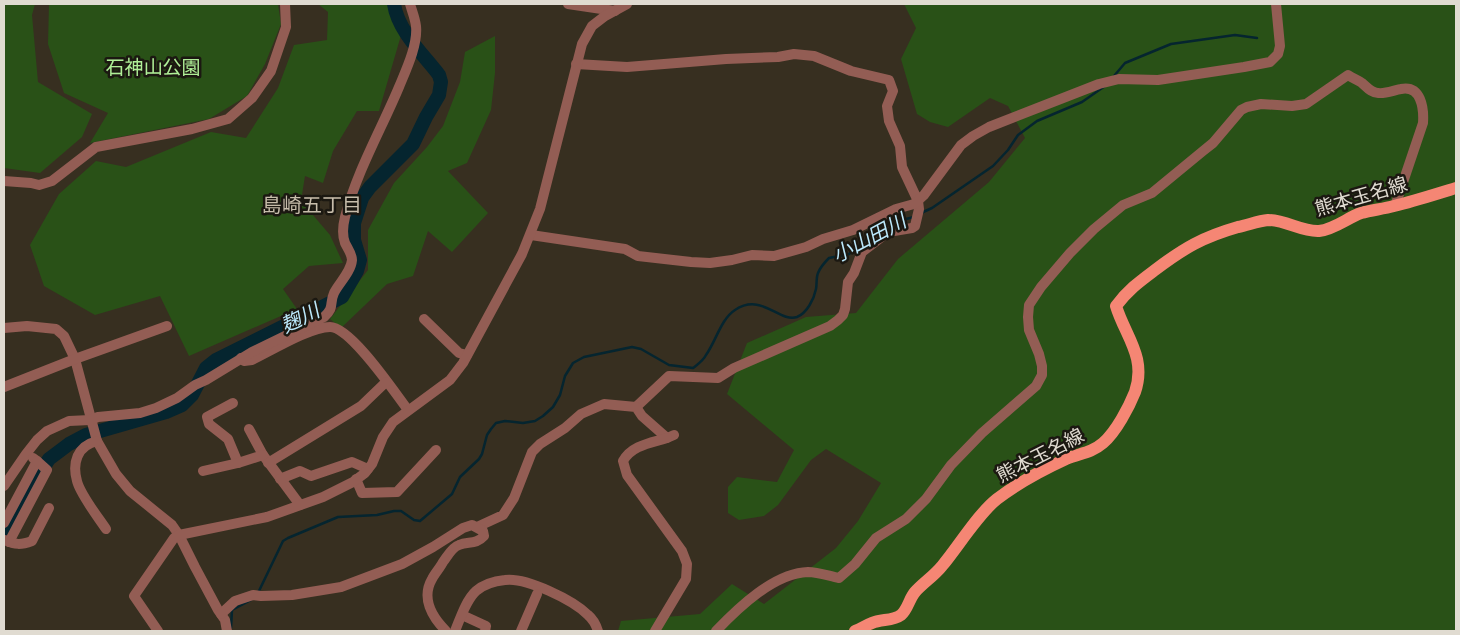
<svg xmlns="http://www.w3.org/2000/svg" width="1460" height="635" font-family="Karla,'Noto Sans JP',sans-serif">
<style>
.green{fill:#295117}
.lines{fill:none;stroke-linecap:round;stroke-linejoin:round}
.stream{stroke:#05252f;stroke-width:2.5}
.river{stroke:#05252f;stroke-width:14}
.minor{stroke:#935d54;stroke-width:10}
.major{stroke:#f58674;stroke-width:12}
.labels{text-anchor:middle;stroke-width:5;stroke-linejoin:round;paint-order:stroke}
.park-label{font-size:19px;fill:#afef97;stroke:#1b1811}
.street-label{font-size:19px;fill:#e0dbd1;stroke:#1b1811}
.neighbourhood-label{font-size:20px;fill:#c7bdab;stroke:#1b1811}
.water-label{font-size:20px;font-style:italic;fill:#bce9fc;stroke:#1b1811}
</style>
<rect width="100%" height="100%" fill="#372f20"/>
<g class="green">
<polygon points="4,4 35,4 32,15 38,82 92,114 82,137 40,173 4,168"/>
<polygon points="49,4 278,4 281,24 265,64 247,96 209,119 90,143 108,113 64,93 48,44"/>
<polygon points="318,4 400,4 404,25 379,111 357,111 333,151 323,183 305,176 301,201 330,235 343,263 309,266 283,289 297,309 189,356 160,296 95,315 44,286 30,245 59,194 96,161 126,167 211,132 246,138 278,88 294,45 327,40 328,12"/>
<polygon points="904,4 1456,4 1456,631 618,631 621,621 700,614 732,584 764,604 836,548 858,521 881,483 826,449 811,460 778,505 764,516 739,520 728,513 728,487 737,477 777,482 794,450 727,394 747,343 806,317 856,313 898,259 989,182 1025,138 1008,106 990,98 948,127 930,122 917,114 901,59 916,28"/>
<polygon points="495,36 495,73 491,110 467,163 448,171 488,213 452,252 428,231 413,276 387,284 341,328 330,319 368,270 368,230 394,183 427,147 443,126 460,82 465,52"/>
</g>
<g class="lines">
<g class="stream">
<polyline points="1114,76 1125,63 1171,44 1235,35 1257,38"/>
<polyline points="921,213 932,208 993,166 1008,150 1018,135 1037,121 1082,102 1105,86"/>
<path d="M258 593 283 541 288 538 338 517 377 515 394 511H401L414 520 420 521 452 494 460 477 479 459 482 454 487 435 491 429 496 423 505 421 523 423 535 421 543 416 553 407 560 395 565 376 573 363 584 357 632 347 641 349 669 365 693 368C698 364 703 361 706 355 716 341 721 319 735 310 762 292 779 323 797 317 807 313 814 299 816 289 817 284 816 278 818 273 820 268 825 262 829 258L849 254 886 224 914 217"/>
<polyline points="231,628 232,610 251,600"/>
</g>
<path class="river" d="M4 538 36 479 49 459 69 444 86 435 166 412 182 405 192 395 206 368 216 360 342 297 357 271 360 260 354 240V223L362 198 370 187 413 144 426 117 439 95 441 82 439 75C423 54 398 31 394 4"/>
<g class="minor">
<polyline points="568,4 615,11"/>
<polyline points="576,64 627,67 726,59 778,57 794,54 814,56 851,71 889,80 893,91 887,106 889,121 900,146 902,167 918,201 919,209 915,226 912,228 888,232 862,252 854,273 848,282 845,309 843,315 838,320 830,326 734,368 718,378 669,376 636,407"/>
<polyline points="4,181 31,183 39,185 52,181 96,147 192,129 228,119 252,98 271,71 286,27 285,4"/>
<polyline points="531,235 625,249 638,256 691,262 710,263 732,260 752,255 774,256 806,247 823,239 853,230 896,209 914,204 924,195 961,145 973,136 989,127 1099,84 1119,79 1158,80 1244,67 1270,62 1278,54 1280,46 1276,4"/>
<polyline points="424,319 459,353 467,355"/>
<polyline points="4,328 27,326 56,329 64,336 75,359 97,441 116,474 130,491 172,525 179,535 195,567 218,610 225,620 227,631"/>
<path d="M241 358 244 361 252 360C271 351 310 327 330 327 351 327 395 393 408 410"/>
<polyline points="4,387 75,359 167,326"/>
<polyline points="233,403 207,417 209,424 228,439 238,463"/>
<polyline points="249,429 263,455 300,505"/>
<path d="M97 441C77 446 72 463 77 481 80 494 98 517 106 529"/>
<polyline points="268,463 361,406 386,382"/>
<polyline points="203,471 238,463 263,455"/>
<polyline points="280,479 300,471 311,476 352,462 368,469"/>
<polyline points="356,479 362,493 397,492 436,450"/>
<path d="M4 486 26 454 37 440 47 431 69 421 90 420 98 417 140 413 156 408 177 398 195 385 206 380 252 352 324 317C335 307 329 304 334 293 339 283 351 272 352 260 352 254 348 249 345 243 342 235 343 225 345 217 357 171 381 130 399 87 406 70 418 45 416 26 415 18 412 11 410 4"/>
<polyline points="4,523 37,461 33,458"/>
<polyline points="477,527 503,515 514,498 532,452 540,444 565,428 581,414 604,404 636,407 642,416 667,438 674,435"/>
<path d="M5 540C15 545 21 545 32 541L49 508"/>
<polyline points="9,542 47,470 37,461"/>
<path d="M221 614 235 601 253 595 261 596 292 595 341 587 402 564 433 547 463 528 472 525 483 531 484 536C476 545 468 541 459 545 452 547 447 557 443 562 440 568 435 573 432 579 421 598 432 617 446 631"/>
<polyline points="462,615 486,626 485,631"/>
<polyline points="158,631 134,596 174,538 179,535 267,517 323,497 353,482 365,473 372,464 383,437 393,422 450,380 463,363 522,254 540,209 582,44 592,26 605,16 627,4"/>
<path d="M455 631C460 619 466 600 476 591 484 584 495 581 505 580 526 577 573 600 588 615 593 619 596 625 598 631"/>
<polyline points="521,631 537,594"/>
<path d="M655 631 686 579 687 564 682 551 627 475 623 461C632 445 651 443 667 438"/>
<path d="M716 631C738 608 774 573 808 572 818 572 829 576 839 578L855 564 876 538 906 519 926 499 951 465 982 433 1036 386 1042 375V366L1039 354 1029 330 1028 317 1029 305 1041 287 1070 253 1094 229 1123 205 1152 193 1203 151 1213 143 1241 110 1247 107 1261 104 1292 106 1306 104 1348 75C1352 78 1358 80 1362 83 1367 87 1371 93 1378 93 1386 94 1394 90 1401 89 1421 85 1424 108 1423 123L1395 206"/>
</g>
<path class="major" d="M855 631C861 629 866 625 872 623 881 619 893 621 901 615 908 609 909 599 915 592 923 583 934 576 942 566 958 547 978 514 997 499 1018 483 1042 470 1066 459 1080 453 1090 454 1103 443 1116 432 1129 407 1135 392 1147 357 1125 336 1116 306 1128 290 1139 282 1155 270 1184 248 1203 237 1238 227 1248 225 1258 221 1268 220 1286 220 1302 232 1319 231 1335 229 1347 218 1361 213 1372 210 1383 209 1394 206 1415 201 1436 194 1456 188"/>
</g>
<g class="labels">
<g class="park-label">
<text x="153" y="74">石神山公園</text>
</g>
<g class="street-label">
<text transform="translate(1361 196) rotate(-16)" y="7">熊本玉名線</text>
<text transform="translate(1040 455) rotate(-27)" y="7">熊本玉名線</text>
</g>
<g class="neighbourhood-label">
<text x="312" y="212">島崎五丁目</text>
</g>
<g class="water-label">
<text transform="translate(869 238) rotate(-28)" y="7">小山田川</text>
<text transform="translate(300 318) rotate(-27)" y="7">麹川</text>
</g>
</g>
<rect width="1460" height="635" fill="none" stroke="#e0dbd1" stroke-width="10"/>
</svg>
